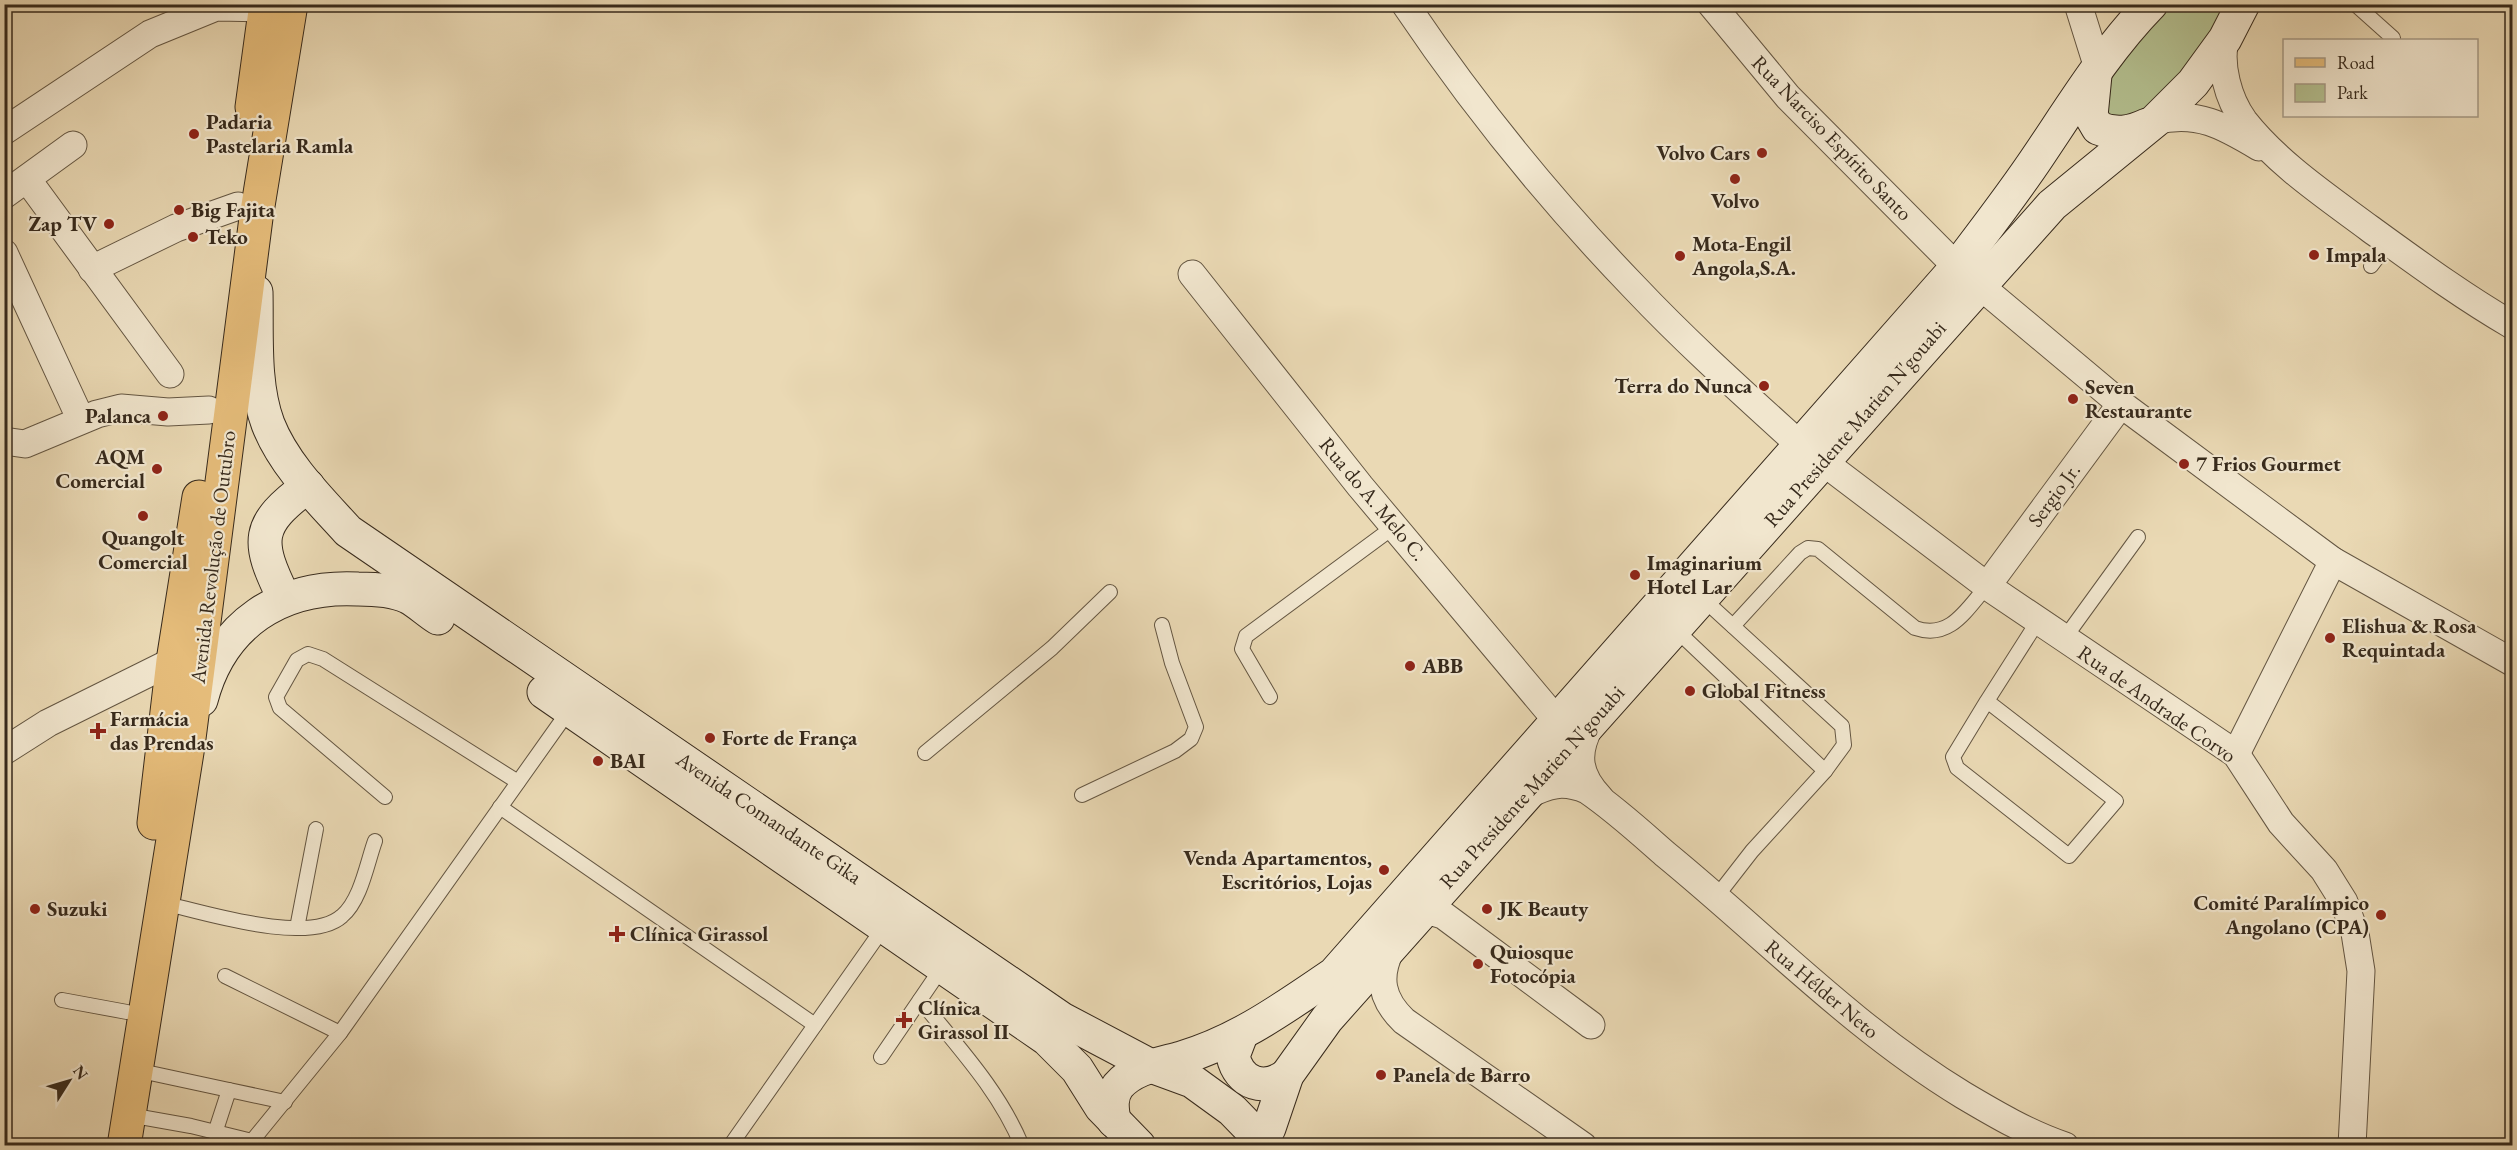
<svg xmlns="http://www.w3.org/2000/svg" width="2517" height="1150" font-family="'EB Garamond',serif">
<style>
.green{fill:#b4c090;stroke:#767556;stroke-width:1.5}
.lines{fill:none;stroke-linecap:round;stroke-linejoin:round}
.lane-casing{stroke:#645642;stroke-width:16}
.street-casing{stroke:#645642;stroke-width:29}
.secondary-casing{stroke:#372a1c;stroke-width:35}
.primary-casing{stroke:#372a1c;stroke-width:35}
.lane{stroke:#f1e6ce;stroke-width:14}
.street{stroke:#f1e6ce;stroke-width:27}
.secondary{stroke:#f1e6ce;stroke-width:33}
.primary{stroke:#e5bc7a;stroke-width:33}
.poi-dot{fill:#8f2418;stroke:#f1e6ce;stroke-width:2}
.labels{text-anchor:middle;stroke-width:4.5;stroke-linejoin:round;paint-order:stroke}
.poi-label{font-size:21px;font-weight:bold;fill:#372a1c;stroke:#f1e6ce;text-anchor:start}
.street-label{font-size:21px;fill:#372a1c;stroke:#f1e6ce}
</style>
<rect width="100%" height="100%" fill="#ead9b4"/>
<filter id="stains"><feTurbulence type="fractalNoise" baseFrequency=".00333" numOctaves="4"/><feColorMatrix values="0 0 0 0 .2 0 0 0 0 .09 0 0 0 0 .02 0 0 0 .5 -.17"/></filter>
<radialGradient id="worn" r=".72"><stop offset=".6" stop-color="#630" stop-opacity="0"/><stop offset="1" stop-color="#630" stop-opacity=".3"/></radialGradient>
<polygon class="green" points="2163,5 2218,5 2221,13 2210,53 2119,132 2095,96"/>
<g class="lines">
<defs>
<g id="lane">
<polyline points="2355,4 2393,38"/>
<polyline points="2371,266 2389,242"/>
<path d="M1733 626 1800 553 1808 548 1818 549 1915 628C1950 640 1966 610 1987 586"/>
<polyline points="1674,628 1825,771 1844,745 1842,726 1701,597"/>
<polyline points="2064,639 2138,537"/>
<polyline points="1270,697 1242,649 1246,636 1395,526"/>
<polyline points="1987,701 1953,757 1957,768 2069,856 2116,801 1987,701 2038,621"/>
<polyline points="925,753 1052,648 1110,592"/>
<polyline points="1082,795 1175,751 1191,739 1196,727 1172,663 1162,625"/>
<polyline points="385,797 280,708 276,697 297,660 308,654 323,659 518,782"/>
<polyline points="500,807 815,1025"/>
<polyline points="1717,896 1752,851 1825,771"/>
<path d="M163 903C203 912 309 946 342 916 361 900 367 863 375 841"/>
<polyline points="297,928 316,829"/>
<polyline points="225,976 340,1033"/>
<polyline points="62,1000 127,1012"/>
<path d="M920 1000C957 1046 999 1090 1022 1146"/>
<polyline points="881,1057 943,966"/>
<polyline points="136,1070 229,1090"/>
<polyline points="129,1115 191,1126 252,1141 340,1033 570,709"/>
<polyline points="215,1133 229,1090 285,1102"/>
<polyline points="730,1146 884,927"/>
</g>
<g id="street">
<path d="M1405 4C1473 105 1551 201 1635 288 1687 343 1744 394 1800 445"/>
<polyline points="1711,4 1788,97 1957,267"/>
<polyline points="2078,4 2098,68"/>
<path d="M2225 39C2219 65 2228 99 2244 121 2278 164 2326 196 2369 228 2416 262 2462 296 2512 325"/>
<path d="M2155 121C2197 110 2224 126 2259 147"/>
<polyline points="4,131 150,34 216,7 265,8"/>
<polyline points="27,179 170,374"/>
<polyline points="4,195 73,145"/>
<polyline points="4,253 81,420"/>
<polyline points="92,269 176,228 238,206"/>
<polyline points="1192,274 1360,486 1558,722"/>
<polyline points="1979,285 2121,404 2333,561 2512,662"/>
<polyline points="4,441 25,444 97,414 121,408 168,412 209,410"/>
<polyline points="1822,461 1987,586 2236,754 2281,823 2324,870 2344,902 2355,933 2361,971 2352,1146"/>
<polyline points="1987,586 2121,404"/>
<path d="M1590 726C1575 754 1578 775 1600 798"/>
<polyline points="4,751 48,723 173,661"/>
<polyline points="2236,754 2333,561"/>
<path d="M1525 796C1549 784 1563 780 1587 790 1615 809 1640 832 1665 854 1764 935 1853 1028 1963 1095 1995 1114 2029 1134 2065 1146"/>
<polyline points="1420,914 1433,912 1443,915 1591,1025"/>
<path d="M1391 949C1377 977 1381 999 1404 1021L1583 1146"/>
</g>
<g id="secondary">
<path d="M2095 75 2091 116 2098 128C2116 135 2130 133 2147 125"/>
<path d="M256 292C257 334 253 384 268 424 284 465 319 499 348 531L1062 1019 1151 1066 1192 1081 1232 1110 1267 1146"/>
<path d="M284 598C256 541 255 525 308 486"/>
<polyline points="544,692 1047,1039 1077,1069 1101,1107 1139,1146"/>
<path d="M201 700C221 624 280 585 358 589 373 589 393 590 408 597 418 602 428 612 438 618"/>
<path d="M1241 1035 1233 1056C1239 1084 1265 1092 1287 1075"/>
<path d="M1114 1121C1112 1109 1110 1097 1118 1086 1133 1068 1160 1064 1181 1058 1239 1041 1285 1007 1334 974L1957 267C1985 230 2013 194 2039 155 2074 103 2107 49 2151 4"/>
<polyline points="1260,1146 1269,1128 1287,1075 1327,1019 2052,205 2155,121 2193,83 2225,39 2243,4"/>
</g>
<g id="primary">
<polyline points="252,107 266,4"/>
<polyline points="154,823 173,661 199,497"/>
<polyline points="124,1146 188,746 256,218 291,4"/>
</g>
</defs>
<use href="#lane" class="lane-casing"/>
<use href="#street" class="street-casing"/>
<use href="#secondary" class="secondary-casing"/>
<use href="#primary" class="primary-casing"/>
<use href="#lane" class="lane"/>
<use href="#street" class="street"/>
<use href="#secondary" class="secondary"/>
<use href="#primary" class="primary"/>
</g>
<g class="poi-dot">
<circle cx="194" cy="134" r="6"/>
<circle cx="1762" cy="153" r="6"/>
<circle cx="1735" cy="179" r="6"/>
<circle cx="179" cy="210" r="6"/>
<circle cx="109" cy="224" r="6"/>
<circle cx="193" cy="237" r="6"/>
<circle cx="2314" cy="255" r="6"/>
<circle cx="1680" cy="256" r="6"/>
<circle cx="1764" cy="386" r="6"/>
<circle cx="2073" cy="399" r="6"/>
<circle cx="163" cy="416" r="6"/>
<circle cx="2184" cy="464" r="6"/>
<circle cx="157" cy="469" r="6"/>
<circle cx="143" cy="516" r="6"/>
<circle cx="1635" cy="575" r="6"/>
<circle cx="2330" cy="638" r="6"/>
<circle cx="1410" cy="666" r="6"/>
<circle cx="1690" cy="691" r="6"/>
<path d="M95 722h6v6h6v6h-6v6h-6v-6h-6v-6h6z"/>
<circle cx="710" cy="738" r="6"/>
<circle cx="598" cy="761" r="6"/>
<circle cx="1384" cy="870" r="6"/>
<circle cx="35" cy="909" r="6"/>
<circle cx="1487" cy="909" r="6"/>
<circle cx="2381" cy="915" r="6"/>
<path d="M614 925h6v6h6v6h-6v6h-6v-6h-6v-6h6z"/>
<circle cx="1478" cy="964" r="6"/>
<path d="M901 1011h6v6h6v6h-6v6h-6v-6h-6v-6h6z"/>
<circle cx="1381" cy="1075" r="6"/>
</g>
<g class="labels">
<g class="poi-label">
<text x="206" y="129">Padaria<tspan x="206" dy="24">Pastelaria Ramla</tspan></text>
<text x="1750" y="160" text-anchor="end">Volvo Cars</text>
<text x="1735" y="208" text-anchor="middle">Volvo</text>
<text x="191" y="217">Big Fajita</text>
<text x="97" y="231" text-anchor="end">Zap TV</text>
<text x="205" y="244">Teko</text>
<text x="1692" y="251">Mota-Engil<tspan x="1692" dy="24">Angola,S.A.</tspan></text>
<text x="2326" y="262">Impala</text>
<text x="1752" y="393" text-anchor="end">Terra do Nunca</text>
<text x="2085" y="394">Seven<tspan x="2085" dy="24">Restaurante</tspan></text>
<text x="151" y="423" text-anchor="end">Palanca</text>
<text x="145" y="464" text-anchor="end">AQM<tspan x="145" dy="24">Comercial</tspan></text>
<text x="2196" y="471">7 Frios Gourmet</text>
<text x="143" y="545" text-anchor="middle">Quangolt<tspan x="143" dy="24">Comercial</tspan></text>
<text x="1647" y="570">Imaginarium<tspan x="1647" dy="24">Hotel Lar</tspan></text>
<text x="2342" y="633">Elishua &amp; Rosa<tspan x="2342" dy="24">Requintada</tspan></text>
<text x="1422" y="673">ABB</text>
<text x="1702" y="698">Global Fitness</text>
<text x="110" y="726">Farmácia<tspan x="110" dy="24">das Prendas</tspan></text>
<text x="722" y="745">Forte de França</text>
<text x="610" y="768">BAI</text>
<text x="1372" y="865" text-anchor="end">Venda Apartamentos,<tspan x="1372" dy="24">Escritórios, Lojas</tspan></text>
<text x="2369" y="910" text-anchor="end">Comité Paralímpico<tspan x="2369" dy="24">Angolano (CPA)</tspan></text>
<text x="47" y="916">Suzuki</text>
<text x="1499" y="916">JK Beauty</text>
<text x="630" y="941">Clínica Girassol</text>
<text x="1490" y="959">Quiosque<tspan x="1490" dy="24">Fotocópia</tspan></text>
<text x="918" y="1015">Clínica<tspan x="918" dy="24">Girassol II</tspan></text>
<text x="1393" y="1082">Panela de Barro</text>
</g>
<g class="street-label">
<text transform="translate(1832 138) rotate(46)" y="7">Rua Narciso Espírito Santo</text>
<text transform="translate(1855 424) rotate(-49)" y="7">Rua Presidente Marien N'gouabi</text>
<text transform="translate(2054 495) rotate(-54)" y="7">Sergio Jr.</text>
<text transform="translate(1373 499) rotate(50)" y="7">Rua do A. Melo C.</text>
<text transform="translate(213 557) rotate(-83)" y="7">Avenida Revolução de Outubro</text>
<text transform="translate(2157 704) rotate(35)" y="7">Rua de Andrade Corvo</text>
<text transform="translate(1532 787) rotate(-48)" y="7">Rua Presidente Marien N'gouabi</text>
<text transform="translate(769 818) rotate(34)" y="7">Avenida Comandante Gika</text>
<text transform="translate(1822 989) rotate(40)" y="7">Rua Hélder Neto</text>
</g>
</g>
<rect width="2517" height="1150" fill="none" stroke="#ead9b4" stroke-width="24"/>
<rect x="6" y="6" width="2505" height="1138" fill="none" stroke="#372a1c" stroke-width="3"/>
<rect x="12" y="12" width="2493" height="1126" fill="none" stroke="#372a1c" stroke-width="1.5"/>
<rect x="2283" y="39" width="195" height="78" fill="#f1e6ce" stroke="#a79b87" stroke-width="1.5"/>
<rect x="2295" y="58" width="30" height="9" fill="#e5bc7a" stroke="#a79b87" stroke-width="1.5"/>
<text x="2337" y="69" font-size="18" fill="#372a1c">Road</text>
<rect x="2295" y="84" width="30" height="18" fill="#b4c090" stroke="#a79b87" stroke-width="1.5"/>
<text x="2337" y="99" font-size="18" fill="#372a1c">Park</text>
<g transform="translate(69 1081) rotate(53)" stroke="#f1e6ce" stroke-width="4.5" paint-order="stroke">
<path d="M0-4.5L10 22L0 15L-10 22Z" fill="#372a1c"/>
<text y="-9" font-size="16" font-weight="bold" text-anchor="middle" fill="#372a1c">N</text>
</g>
<rect width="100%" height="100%" filter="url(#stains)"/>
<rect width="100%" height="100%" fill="url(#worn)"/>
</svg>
